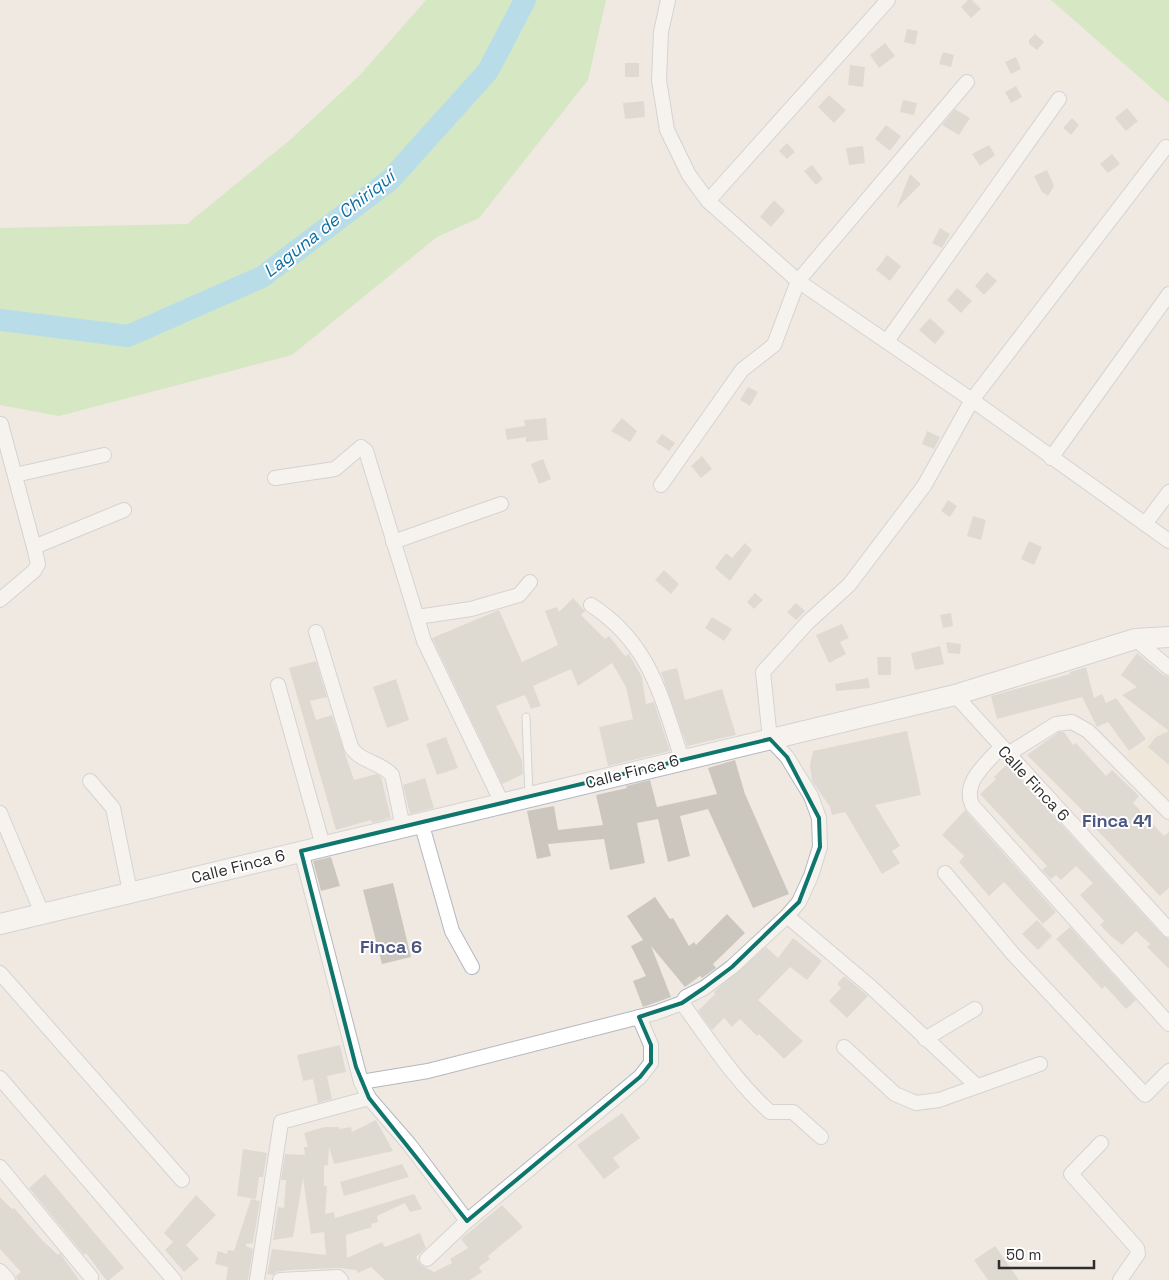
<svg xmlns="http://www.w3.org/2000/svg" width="1169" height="1280" font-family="'Space Grotesk',sans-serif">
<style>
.education{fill:#f0e6d1}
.green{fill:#b6e59e}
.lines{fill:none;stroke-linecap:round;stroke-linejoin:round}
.river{stroke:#75cff0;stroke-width:22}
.building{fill:#cbc7bf}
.lane-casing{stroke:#b4b7c1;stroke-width:9}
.street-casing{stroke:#b4b7c1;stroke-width:16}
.secondary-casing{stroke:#b4b7c1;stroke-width:22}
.lane{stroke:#fff;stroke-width:7}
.street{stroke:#fff;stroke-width:14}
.secondary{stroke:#fff;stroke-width:20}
.marked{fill:none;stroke:#0f766e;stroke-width:4;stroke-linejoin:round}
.labels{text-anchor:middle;stroke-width:4;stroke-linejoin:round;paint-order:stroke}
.street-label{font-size:16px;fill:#2e2e2e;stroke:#fff}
.water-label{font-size:18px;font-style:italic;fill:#0d6fa3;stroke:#fff}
.neighbourhood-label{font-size:18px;font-weight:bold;fill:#4d5680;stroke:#fff}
</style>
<rect width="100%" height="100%" fill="#efe9e1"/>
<polygon class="education" points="1169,711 1169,813 1121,759 1144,744"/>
<g class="green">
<polygon points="426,0 606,0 588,80 479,218 437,237 292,355 59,416 0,405 0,228 187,224 290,140 360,75"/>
<polygon points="1051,0 1169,0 1169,103 1155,91"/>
</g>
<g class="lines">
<polyline class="river" points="0,320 128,336 262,277 390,180 488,71 525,0"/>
</g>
<g class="building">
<polygon points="968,0 972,0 981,9 971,18 961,7"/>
<polygon points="907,29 918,31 915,45 904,42"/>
<polygon points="1035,34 1044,42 1037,50 1029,44 1029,40"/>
<polygon points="885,43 895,56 879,68 870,55"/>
<polygon points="943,52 954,55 951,67 939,64"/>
<polygon points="1016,57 1021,69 1011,74 1005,62"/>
<rect x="625" y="63" width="14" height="14"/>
<polygon points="850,65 865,67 863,87 848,85"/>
<polygon points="1016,86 1022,97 1011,103 1005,92"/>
<polygon points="829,95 846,110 834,123 818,107"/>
<polygon points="903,100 917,103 914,115 900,112"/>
<polygon points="644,101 645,117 625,119 623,103"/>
<polygon points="1127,108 1138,121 1126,131 1115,118"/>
<polygon points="955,109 970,118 959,135 942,125"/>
<polygon points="1072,118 1079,125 1071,135 1063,128"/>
<polygon points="886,125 901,136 890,151 875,139"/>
<polygon points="787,143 795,152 787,159 779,151"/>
<polygon points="989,145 995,155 980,166 972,154"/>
<polygon points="863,146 865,163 849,165 846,148"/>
<polygon points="1112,154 1120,164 1108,173 1100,164"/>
<polygon points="812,165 823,179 816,185 804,171"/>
<polygon points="1047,170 1054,186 1048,196 1042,192 1034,176"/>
<polygon points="910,174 921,184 897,208 897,207"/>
<polygon points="774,200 785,211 771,227 760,217"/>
<polygon points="940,228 950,234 942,248 932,243"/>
<polygon points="887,255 901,266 890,281 876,270"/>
<polygon points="987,272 997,281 984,295 975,286"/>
<polygon points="957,288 972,301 961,313 947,300"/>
<polygon points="930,318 945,332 935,344 919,330"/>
<polygon points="748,387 758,392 750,406 740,400"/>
<polygon points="546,418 548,440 526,442 526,437 507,440 505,429 525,426 524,420"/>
<polygon points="622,418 637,431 630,442 611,431"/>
<polygon points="927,431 940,437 934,449 922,444"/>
<polygon points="662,434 675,443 669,451 656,442"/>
<polygon points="702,456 712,469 701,478 691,466"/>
<polygon points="543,459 551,479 539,484 531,464"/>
<polygon points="948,500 957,506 950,517 941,511"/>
<polygon points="973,516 986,520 981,540 967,536"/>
<polygon points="1029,541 1042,547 1034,565 1021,559"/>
<polygon points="745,543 752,550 730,581 715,568 726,553 732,558"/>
<polygon points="664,570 679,584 671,594 655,580"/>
<polygon points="755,593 763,600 754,609 747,602"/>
<polygon points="573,598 585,611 581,615 605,639 609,636 625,656 629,654 642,677 646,704 654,702 670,751 608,766 599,727 633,719 626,687 612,663 578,686 571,669 533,686 541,706 531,709 525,695 496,706 522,760 523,774 502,784 432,638 499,610 522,662 558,645 545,611 557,607 559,612"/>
<polygon points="796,603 805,611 796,620 787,612"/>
<polygon points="951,613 953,626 943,628 940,615"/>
<polygon points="712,617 732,629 724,641 705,628"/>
<polygon points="842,624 849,638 840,642 846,654 829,663 816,635"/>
<polygon points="946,642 961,644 960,654 948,653"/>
<polygon points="940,646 944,664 915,670 911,653"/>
<polygon points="1137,653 1163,675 1169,677 1169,731 1122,695 1137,687 1121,675"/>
<polygon points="877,657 891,657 891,675 878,675"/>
<polygon points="316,661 327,697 310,701 316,720 332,715 354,780 377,774 381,777 391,818 372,823 371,820 336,830 289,668"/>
<polygon points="1086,667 1094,698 1102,694 1106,703 1116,698 1146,739 1129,751 1108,722 1097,727 1082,697 997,719 991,696 1070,674 1070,672"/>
<polygon points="677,668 685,700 722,689 736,735 687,746 661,672"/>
<polygon points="868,678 870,688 836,691 835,684"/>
<polygon points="396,679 409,720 387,728 373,687"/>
<polygon points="907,731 921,795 875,805 900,846 892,851 900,863 882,874 845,812 832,815 830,807 812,781 810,765 813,751"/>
<polygon points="1169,731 1169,765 1148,747 1156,737"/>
<polygon points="1059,732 1064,732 1073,745 1076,743 1106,776 1112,770 1139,796 1133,803 1164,836 1169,832 1169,888 1160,896 1094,827 1096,824 1027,755"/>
<polygon points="446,737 458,768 437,775 426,744"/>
<polygon points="735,760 745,794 789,894 753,908 708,809 680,816 690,856 668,862 658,819 637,823 645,863 610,870 604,839 548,844 551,856 537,859 527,811 554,806 558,830 603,825 596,795 627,788 626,786 650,780 657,807 717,794 708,768"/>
<polygon points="1005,766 1008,766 1163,936 1169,939 1169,969 1147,947 1150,944 1136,931 1122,945 1112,937 1100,925 1104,921 1080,895 1093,883 1076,866 1061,880 1056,875 1051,879 1042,870 1047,866 980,794 996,779 994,777"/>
<polygon points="425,778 434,808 410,814 403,785"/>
<polygon points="965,810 1056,912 1043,924 1004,882 989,896 959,862 964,856 942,835"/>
<polygon points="331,857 340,886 321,891 313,861"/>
<polygon points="393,883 411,957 382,964 363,890"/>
<polygon points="655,897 670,919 673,918 689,946 694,942 696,945 727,914 745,933 713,964 716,968 702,978 700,976 685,987 651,946 671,997 643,1007 633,981 646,976 631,946 643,940 627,916"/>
<polygon points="1037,920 1052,936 1038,950 1022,934"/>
<polygon points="1070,927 1136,1000 1126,1009 1105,986 1102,989 1056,939"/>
<polygon points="793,938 822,961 807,980 790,967 758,1000 803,1041 784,1059 759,1034 757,1036 740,1019 732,1027 724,1018 712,1030 698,1011 715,994 714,992 766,947 778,958"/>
<polygon points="844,976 868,996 847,1018 829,1001 841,988 837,984"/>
<polygon points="340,1045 346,1072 327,1076 332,1099 318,1103 313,1079 303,1081 297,1055"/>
<polygon points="622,1113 640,1138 613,1158 620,1167 604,1179 577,1145"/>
<polygon points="376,1120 393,1151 334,1164 329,1147 328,1165 324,1166 324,1186 327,1186 325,1214 334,1212 335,1218 414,1194 422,1209 410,1212 405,1203 377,1216 378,1222 371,1224 372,1227 346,1235 347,1258 382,1242 385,1247 420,1233 426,1248 416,1257 421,1265 434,1272 452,1263 450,1259 468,1248 461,1239 502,1205 523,1227 488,1256 490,1259 479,1267 482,1272 470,1280 385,1280 371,1267 358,1273 356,1270 338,1268 289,1270 276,1272 273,1275 267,1274 272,1249 326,1255 324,1232 311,1234 303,1178 293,1237 273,1240 278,1207 284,1208 286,1180 281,1180 285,1154 305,1155 304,1147 308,1147 304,1133 325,1127 339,1127 339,1129 351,1127 352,1132"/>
<polygon points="243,1149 267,1153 263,1177 259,1177 256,1199 237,1196"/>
<polygon points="402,1164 409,1177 344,1196 340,1182"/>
<polygon points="45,1174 124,1268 109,1280 106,1280 86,1253 84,1255 29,1188"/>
<polygon points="196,1195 216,1215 186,1245 199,1259 184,1272 165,1250 173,1242 164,1233"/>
<polygon points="0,1197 12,1209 14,1208 42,1240 58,1255 60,1253 79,1280 17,1280 16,1276 21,1272 0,1249"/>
<polygon points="251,1199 260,1201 253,1243 246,1244 246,1246 253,1249 248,1280 226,1280 228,1267 215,1264 218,1251 227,1254 228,1250 234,1251"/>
<polygon points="995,1246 1019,1280 988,1280 974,1260"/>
</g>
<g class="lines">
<defs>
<polyline id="lane" points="526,717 529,796"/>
<g id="street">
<polyline points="668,0 661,32 659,80 667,130 689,175 708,201 798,281 972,400 1169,541"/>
<polyline points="708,201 888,0"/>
<polyline points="887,341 1059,99"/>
<polyline points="1,424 34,547"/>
<polyline points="1051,458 1169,294"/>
<polyline points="15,475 104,455"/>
<polyline points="275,478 335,469 361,447 366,451 424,641 502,803"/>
<polyline points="661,485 742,370 774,345 798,281 967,82"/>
<polyline points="1145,524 1169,492"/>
<polyline points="393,542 501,504"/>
<polyline points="0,600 34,571 38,564 34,547 124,510"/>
<path d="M591 605C650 643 661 696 682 759"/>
<polyline points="417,617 471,609 519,595 530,582"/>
<path d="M316 632 351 747C360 762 381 762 392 775L403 827"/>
<polyline points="1135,639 1169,668"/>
<polyline points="278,685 323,846"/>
<polyline points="955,695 1169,930"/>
<path d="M1001 747C987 763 962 782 972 805L1169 1024"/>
<polyline points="1008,754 1056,724 1072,722 1088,731 1169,812"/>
<polyline points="90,781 113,808 130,892"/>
<polyline points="0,813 42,913"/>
<polyline points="421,822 452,931 472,967"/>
<polyline points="301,851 361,1082 369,1098 409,1144 467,1221"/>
<polyline points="945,873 1013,954 1145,1095 1169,1071"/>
<polyline points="787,916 871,987 977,1086"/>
<polyline points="0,973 182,1180"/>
<path d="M682 1003C710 1041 735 1081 770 1112H793L821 1137"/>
<polyline points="925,1039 975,1009"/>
<polyline points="844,1047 895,1094 916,1103 939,1100 1040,1064"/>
<polyline points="0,1078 174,1280"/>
<polyline points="361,1082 428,1071 655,1013 682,1003 686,997 704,988 732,967 787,916 799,902 811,876 820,847 819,818 811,796 787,757 770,739 763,672 808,622 849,585 924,486 972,400 1166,147"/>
<polyline points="1101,1143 1071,1174 1137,1248 1138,1254 1120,1280"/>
<polyline points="0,1167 91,1277"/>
<polyline points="427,1259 467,1221 640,1077 651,1063 651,1045 639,1017"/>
<polyline points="0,1271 8,1280"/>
<polyline points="257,1280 281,1122 369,1098"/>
<polyline points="280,1280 338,1277 341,1280"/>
</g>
<polyline id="secondary" points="0,924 955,695 1135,639 1169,637"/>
</defs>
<use href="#lane" class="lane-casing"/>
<use href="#street" class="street-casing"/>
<use href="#secondary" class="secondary-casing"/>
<use href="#lane" class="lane"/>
<use href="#street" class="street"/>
<use href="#secondary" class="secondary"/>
</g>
<path d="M0 0H1169V1280H0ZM770 739 787 757 819 818 820 847 799 902 732 967 704 988 682 1003 639 1017 651 1045V1063L640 1077 467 1221 369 1098 356 1067 301 851Z" fill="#efe9e1" fill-opacity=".55" fill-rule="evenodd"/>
<path class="marked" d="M770 739 787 757 819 818 820 847 799 902 732 967 704 988 682 1003 639 1017 651 1045V1063L640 1077 467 1221 369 1098 356 1067 301 851Z"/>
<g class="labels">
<g class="street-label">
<text transform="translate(632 771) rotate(-14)" y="6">Calle Finca 6</text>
<text transform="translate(1034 783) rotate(47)" y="6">Calle Finca 6</text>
<text transform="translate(238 866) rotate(-14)" y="6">Calle Finca 6</text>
</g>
<g class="water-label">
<text transform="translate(329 224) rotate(-38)" y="6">Laguna de Chiriquí</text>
</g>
<g class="neighbourhood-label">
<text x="1117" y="827">Finca 41</text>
<text x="391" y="953">Finca 6</text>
</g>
</g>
<path d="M999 1260v8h95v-8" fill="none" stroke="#2e2e2e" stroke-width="2.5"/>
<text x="1006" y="1260" font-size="15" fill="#2e2e2e" stroke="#ffffff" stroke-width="4" paint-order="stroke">50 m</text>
</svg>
